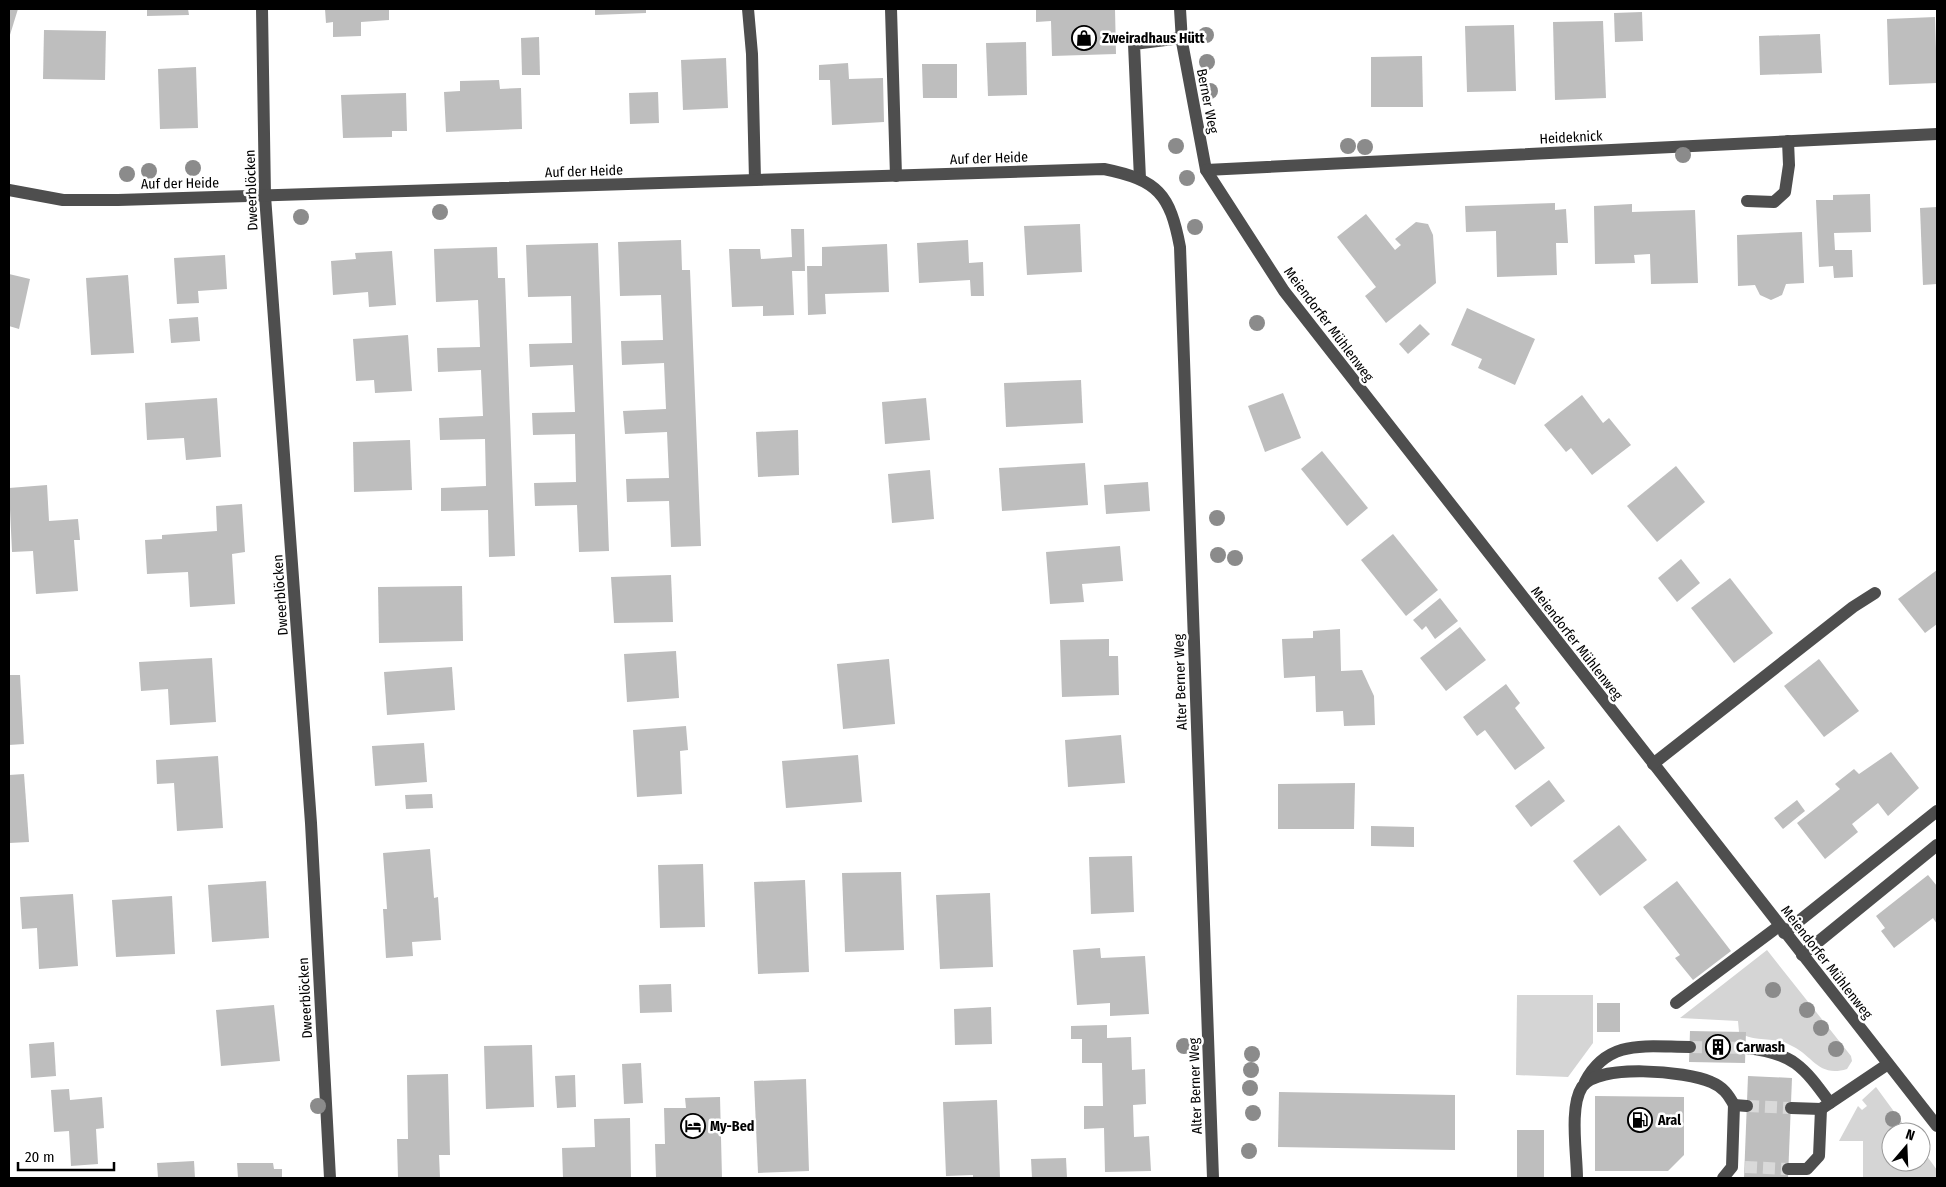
<svg xmlns="http://www.w3.org/2000/svg" width="1946" height="1187" font-family="'Fira Sans Condensed',sans-serif">
<style>
.green{fill:#d5d5d5}
.building{fill:#bebebe}
.lines{fill:none;stroke-linecap:round;stroke-linejoin:round}
.minor-tunnel{stroke:#d9d9d9;stroke-width:12;stroke-dasharray:12 6;stroke-linecap:butt}
.minor{stroke:#4e4e4e;stroke-width:12}
.tree{fill:#8b8b8b}
.labels{text-anchor:middle;stroke-width:5;stroke-linejoin:round;paint-order:stroke}
.poi-label{font-size:14px;font-weight:bold;fill:#000;stroke:#fff;text-anchor:start}
.street-label{font-size:14px;fill:#000;stroke:#fff}
</style>
<rect width="100%" height="100%" fill="#fff"/>
<g class="green">
<path d="M1767 950 1851 1056 1852 1061 1847 1069C1818 1078 1813 1055 1790 1045 1774 1036 1753 1043 1739 1032L1738 1021 1680 1018Z"/>
<polygon points="1517,995 1593,995 1593,1043 1568,1077 1516,1075"/>
<polygon points="1876,1087 1909,1132 1891,1132 1891,1162 1921,1162 1921,1148 1937,1170 1937,1178 1863,1178 1863,1141 1839,1141 1858,1106 1862,1110 1867,1106 1862,1100"/>
</g>
<g class="building">
<polygon points="9,9 18,9 9,38"/>
<polygon points="147,9 188,9 189,15 147,16"/>
<polygon points="325,9 389,9 389,20 361,22 361,36 333,37 333,22 326,23"/>
<polygon points="595,9 646,9 646,13 595,15"/>
<polygon points="1036,9 1115,9 1116,54 1052,56 1051,21 1036,22"/>
<polygon points="1642,12 1643,41 1615,42 1614,13"/>
<polygon points="1935,17 1937,83 1889,85 1887,19"/>
<polygon points="1603,21 1606,98 1555,100 1553,22"/>
<polygon points="1514,25 1516,91 1467,92 1465,26"/>
<polygon points="44,30 106,31 105,80 43,79"/>
<polygon points="1820,34 1822,73 1760,75 1759,36"/>
<polygon points="539,37 540,75 522,75 521,38"/>
<polygon points="1026,42 1027,95 988,96 986,43"/>
<polygon points="1422,56 1423,107 1371,107 1371,57"/>
<polygon points="726,58 728,108 683,110 681,60"/>
<polygon points="848,63 849,79 883,78 884,122 832,125 830,80 819,80 819,65"/>
<polygon points="922,64 957,64 957,98 923,98"/>
<polygon points="196,67 198,128 160,129 158,69"/>
<polygon points="499,80 500,89 521,88 522,129 446,132 444,92 460,91 460,81"/>
<polygon points="658,92 659,123 630,124 629,93"/>
<polygon points="406,93 407,131 392,131 392,137 343,138 341,95"/>
<polygon points="1870,194 1871,232 1834,233 1835,250 1852,250 1853,277 1834,278 1833,266 1819,267 1816,200 1833,200 1833,195"/>
<polygon points="1555,203 1555,210 1566,209 1568,243 1556,243 1557,275 1497,277 1496,231 1466,232 1465,206"/>
<polygon points="1632,204 1632,212 1695,210 1698,283 1651,284 1650,254 1634,255 1635,263 1595,264 1594,206"/>
<polygon points="1937,207 1937,284 1923,285 1920,208"/>
<polygon points="1366,214 1395,250 1401,245 1395,239 1416,222 1428,224 1433,235 1436,283 1386,323 1365,296 1376,287 1337,237"/>
<polygon points="1080,224 1082,272 1027,275 1024,226"/>
<polygon points="791,229 804,229 805,271 792,271 794,315 763,316 763,306 732,307 729,249 760,249 761,259 792,257"/>
<polygon points="1802,232 1804,283 1786,284 1782,295 1771,300 1760,295 1755,285 1738,286 1737,235"/>
<polygon points="681,240 682,270 690,270 701,546 671,547 669,501 627,502 626,479 669,478 667,432 625,434 623,411 666,409 664,363 622,365 621,341 663,340 661,295 620,296 618,242"/>
<polygon points="968,240 969,263 983,262 984,296 971,296 970,280 919,283 917,243"/>
<polygon points="598,243 609,551 579,552 577,505 535,506 534,483 576,482 575,434 533,435 532,413 575,412 573,365 530,367 529,344 572,343 571,296 528,297 526,245"/>
<polygon points="887,244 889,292 825,294 826,314 808,315 807,266 822,266 822,247"/>
<polygon points="497,247 498,278 505,278 515,556 489,557 488,510 441,511 441,488 486,486 485,439 440,440 439,418 483,416 481,370 438,372 437,348 480,347 478,300 436,302 434,249"/>
<polygon points="392,251 396,305 369,307 368,292 333,295 331,261 356,259 355,253"/>
<polygon points="225,255 227,289 198,291 199,303 177,304 174,258"/>
<polygon points="9,274 30,279 19,329 9,326"/>
<polygon points="128,275 134,353 91,355 86,278"/>
<polygon points="1467,308 1535,339 1515,385 1478,368 1482,359 1451,345"/>
<polygon points="198,317 200,341 171,343 169,319"/>
<polygon points="1420,324 1430,334 1408,354 1399,344"/>
<polygon points="408,335 412,391 375,393 374,380 356,381 353,339"/>
<polygon points="1081,380 1083,423 1006,427 1004,383"/>
<polygon points="1283,393 1301,438 1265,452 1248,406"/>
<polygon points="1582,395 1603,423 1609,418 1631,445 1592,475 1571,448 1566,452 1544,425"/>
<polygon points="217,398 221,457 186,460 184,438 147,440 145,403"/>
<polygon points="926,398 930,440 885,444 882,402"/>
<polygon points="798,430 799,475 758,477 756,432"/>
<polygon points="410,440 412,490 354,492 353,442"/>
<polygon points="1322,451 1368,508 1347,526 1301,469"/>
<polygon points="1085,463 1088,505 1002,511 999,468"/>
<polygon points="1676,466 1705,502 1657,542 1627,506"/>
<polygon points="930,470 934,519 892,523 888,474"/>
<polygon points="1148,482 1150,511 1106,514 1104,485"/>
<polygon points="47,485 49,521 78,519 80,540 74,540 78,591 36,594 33,551 12,552 9,488"/>
<polygon points="242,504 245,552 232,554 235,604 190,607 188,572 147,574 145,540 162,539 162,535 217,531 216,506"/>
<polygon points="1393,534 1438,590 1406,616 1361,560"/>
<polygon points="1120,546 1123,581 1082,584 1084,602 1050,604 1046,552"/>
<polygon points="1681,559 1700,583 1677,602 1658,578"/>
<polygon points="1937,570 1937,624 1925,633 1898,599"/>
<polygon points="671,575 673,622 614,623 611,577"/>
<polygon points="1730,578 1773,633 1734,663 1691,608"/>
<polygon points="462,586 463,641 379,643 378,587"/>
<polygon points="1440,598 1458,621 1435,639 1426,626 1422,630 1413,620"/>
<polygon points="1460,627 1486,660 1446,691 1420,658"/>
<polygon points="1340,629 1341,671 1362,670 1374,696 1375,725 1344,726 1343,711 1316,712 1315,676 1284,678 1282,639 1313,638 1313,631"/>
<polygon points="1109,639 1109,656 1118,656 1119,695 1062,697 1060,640"/>
<polygon points="676,651 679,698 627,702 624,654"/>
<polygon points="212,658 216,722 170,725 168,689 141,691 139,662"/>
<polygon points="889,659 895,724 843,729 837,664"/>
<polygon points="1819,659 1859,711 1824,737 1784,686"/>
<polygon points="452,667 455,710 387,715 384,672"/>
<polygon points="9,675 20,675 24,744 9,745"/>
<polygon points="1506,684 1520,703 1515,708 1545,748 1515,770 1485,730 1477,736 1463,717"/>
<polygon points="686,726 688,750 680,751 682,794 637,797 633,730"/>
<polygon points="1121,735 1125,783 1068,787 1065,740"/>
<polygon points="424,743 427,782 375,786 372,746"/>
<polygon points="1891,752 1919,788 1888,816 1878,803 1852,824 1858,832 1825,859 1797,823 1840,789 1835,784 1854,769 1859,774"/>
<polygon points="858,755 862,802 786,808 782,761"/>
<polygon points="218,756 223,828 177,831 174,783 157,784 156,760"/>
<polygon points="24,774 29,842 9,843 9,775"/>
<polygon points="1549,780 1565,801 1531,827 1515,806"/>
<polygon points="1355,783 1354,829 1278,829 1278,784"/>
<polygon points="432,794 433,808 406,809 405,795"/>
<polygon points="1797,800 1805,811 1783,829 1774,818"/>
<polygon points="1619,825 1647,860 1600,896 1573,861"/>
<polygon points="1371,826 1414,827 1414,847 1371,846"/>
<polygon points="430,849 434,898 438,897 441,940 412,942 413,956 386,958 383,909 387,909 383,853"/>
<polygon points="1132,856 1134,912 1091,914 1089,857"/>
<polygon points="703,864 705,927 660,928 658,865"/>
<polygon points="901,872 904,950 845,952 842,873"/>
<polygon points="1928,875 1937,886 1937,924 1933,918 1894,948 1881,931 1885,928 1876,916"/>
<polygon points="805,880 809,972 758,974 754,882"/>
<polygon points="266,881 269,938 212,942 208,885"/>
<polygon points="1677,881 1731,951 1693,980 1675,958 1680,955 1643,907"/>
<polygon points="990,893 993,967 940,969 936,895"/>
<polygon points="73,894 78,966 39,969 37,928 22,929 20,897"/>
<polygon points="172,896 175,954 116,957 112,900"/>
<polygon points="1100,948 1101,958 1145,956 1149,1014 1110,1016 1110,1003 1077,1005 1073,950"/>
<polygon points="671,984 672,1012 640,1013 639,985"/>
<rect x="1597" y="1003" width="23" height="29"/>
<polygon points="274,1005 280,1061 221,1066 216,1010"/>
<polygon points="991,1007 992,1044 955,1045 954,1009"/>
<polygon points="1107,1025 1107,1038 1131,1037 1132,1070 1145,1069 1146,1104 1133,1105 1134,1137 1149,1136 1151,1171 1105,1172 1104,1128 1084,1129 1084,1106 1103,1106 1102,1063 1082,1063 1082,1039 1071,1039 1071,1026"/>
<polygon points="1690,1031 1746,1032 1745,1063 1689,1062"/>
<polygon points="54,1042 56,1076 31,1078 29,1044"/>
<polygon points="532,1045 534,1107 486,1109 484,1046"/>
<polygon points="641,1063 643,1103 624,1104 622,1064"/>
<polygon points="448,1074 450,1155 439,1155 440,1178 398,1178 397,1139 408,1139 407,1075"/>
<polygon points="575,1075 576,1107 557,1108 555,1076"/>
<polygon points="1748,1076 1792,1078 1788,1178 1744,1178"/>
<polygon points="806,1079 809,1171 758,1173 754,1081"/>
<polygon points="69,1089 70,1100 102,1097 104,1128 96,1129 98,1164 71,1166 69,1131 54,1132 51,1090"/>
<polygon points="1279,1092 1455,1095 1455,1150 1278,1147"/>
<polygon points="1595,1096 1684,1097 1684,1155 1668,1171 1595,1171"/>
<polygon points="720,1097 722,1178 656,1178 655,1144 665,1144 664,1108 686,1108 685,1098"/>
<polygon points="997,1100 1000,1178 973,1178 973,1175 946,1176 943,1102"/>
<polygon points="630,1118 631,1178 563,1178 562,1148 595,1147 594,1119"/>
<rect x="1517" y="1130" width="27" height="48"/>
<polygon points="1066,1158 1067,1178 1032,1178 1031,1159"/>
<polygon points="194,1161 195,1178 158,1178 157,1163"/>
<polygon points="237,1163 273,1163 274,1169 282,1169 282,1178 238,1178"/>
</g>
<g class="lines">
<g class="minor-tunnel">
<polyline points="1690,1047 1746,1048"/>
<polyline points="1747,1106 1791,1108"/>
<polyline points="1745,1167 1788,1169"/>
</g>
<g class="minor">
<polyline points="262,9 265,196 311,823 330,1178"/>
<polyline points="748,9 752,54 755,180"/>
<polyline points="891,9 896,176"/>
<polyline points="1180,9 1182,42 1206,170 1284,291 1937,1126"/>
<polyline points="1206,170 1937,134"/>
<polyline points="1140,179 1134,44 1181,38"/>
<path d="M9 190 63 200H118L1104 169C1158 180 1170 194 1180 247L1213 1178"/>
<polyline points="1747,201 1774,202 1785,192 1789,165 1788,141"/>
<polyline points="1653,764 1853,607 1875,593"/>
<polyline points="1784,933 1937,811"/>
<polyline points="1802,955 1937,845"/>
<polyline points="1676,1003 1779,926"/>
<path d="M1746 1048C1793 1053 1803 1066 1830 1103"/>
<path d="M1585 1082C1608 1038 1647 1047 1690 1047"/>
<polyline points="1791,1108 1821,1109 1888,1064"/>
<polyline points="1788,1169 1807,1169 1819,1156 1821,1109"/>
<path d="M1577 1178C1577 1154 1569 1107 1582 1087 1597 1063 1687 1071 1711 1082 1723 1087 1728 1094 1734 1105"/>
<polyline points="1723,1178 1732,1167 1734,1105 1747,1106"/>
</g>
</g>
<g class="tree">
<circle cx="1206" cy="35" r="8"/>
<circle cx="1207" cy="62" r="8"/>
<circle cx="1210" cy="91" r="8"/>
<circle cx="1176" cy="146" r="8"/>
<circle cx="1348" cy="146" r="8"/>
<circle cx="1365" cy="147" r="8"/>
<circle cx="1683" cy="155" r="8"/>
<circle cx="193" cy="168" r="8"/>
<circle cx="149" cy="171" r="8"/>
<circle cx="127" cy="174" r="8"/>
<circle cx="1187" cy="178" r="8"/>
<circle cx="440" cy="212" r="8"/>
<circle cx="301" cy="217" r="8"/>
<circle cx="1195" cy="227" r="8"/>
<circle cx="1257" cy="323" r="8"/>
<circle cx="1217" cy="518" r="8"/>
<circle cx="1218" cy="555" r="8"/>
<circle cx="1235" cy="558" r="8"/>
<circle cx="1773" cy="990" r="8"/>
<circle cx="1807" cy="1010" r="8"/>
<circle cx="1821" cy="1028" r="8"/>
<circle cx="1184" cy="1046" r="8"/>
<circle cx="1836" cy="1049" r="8"/>
<circle cx="1252" cy="1054" r="8"/>
<circle cx="1251" cy="1070" r="8"/>
<circle cx="1250" cy="1088" r="8"/>
<circle cx="318" cy="1106" r="8"/>
<circle cx="1253" cy="1113" r="8"/>
<circle cx="1893" cy="1119" r="8"/>
<circle cx="1249" cy="1151" r="8"/>
</g>
<defs>
<symbol id="shop-ring" viewBox="-11 -11 22 22"><circle r="9.5" fill="#fff" stroke="#000" stroke-width="1.5"/><path d="M-5-2.5h2.3a2.7 3.5 0 0 1 5.4 0H5L5.5 6h-11ZM-1.5-2.5h3a1.5 2.3 0 0 0-3 0Z" fill="#000"/></symbol>
<symbol id="building-ring" viewBox="-11 -11 22 22"><circle r="9.5" fill="#fff" stroke="#000" stroke-width="1.5"/><path d="M-4-6H4V6H1V3H-1V6H-4ZM-2.5-4.3h1.7v1.8h-1.7ZM.8-4.3h1.7v1.8H.8ZM-2.5-1h1.7V.8h-1.7ZM.8-1h1.7V.8H.8Z" fill="#000"/></symbol>
<symbol id="fuel-ring" viewBox="-11 -11 22 22"><circle r="9.5" fill="#fff" stroke="#000" stroke-width="1.5"/><path d="M-5.5-6h7V0h2V4h1.3V-2.5L3-4.5l.8-.8L6-3V5H2.5V1h-1V6h-7ZM-4.2-4.7v3.2H.2V-4.7Z" fill="#000"/></symbol>
<symbol id="hotel-ring" viewBox="-11 -11 22 22"><circle r="9.5" fill="#fff" stroke="#000" stroke-width="1.5"/><path d="M-6-4.5h1.5V1H6V5H4.5V3h-9V5H-6ZM-4 0a1.8 1.8 0 1 1 3.6 0ZM.5 0V-2.5h3Q6-2.5 6 0Z" fill="#000"/></symbol>
</defs>
<g fill-rule="evenodd">
<use href="#shop-ring" x="1070" y="24" width="28" height="28"/>
<use href="#building-ring" x="1704" y="1033" width="28" height="28"/>
<use href="#fuel-ring" x="1626" y="1106" width="28" height="28"/>
<use href="#hotel-ring" x="679" y="1112" width="28" height="28"/>
</g>
<g class="labels">
<g class="poi-label">
<text x="1102" y="43">Zweiradhaus Hütt</text>
<text x="1736" y="1052">Carwash</text>
<text x="1658" y="1125">Aral</text>
<text x="710" y="1131">My-Bed</text>
</g>
<g class="street-label">
<text transform="translate(1208 101) rotate(79)" y="5">Berner Weg</text>
<text transform="translate(1571 137) rotate(-3)" y="5">Heideknick</text>
<text transform="translate(989 158) rotate(-2)" y="5">Auf der Heide</text>
<text transform="translate(584 171) rotate(-2)" y="5">Auf der Heide</text>
<text transform="translate(180 183) rotate(-1)" y="5">Auf der Heide</text>
<text transform="translate(251 190) rotate(-92)" y="5">Dweerblöcken</text>
<text transform="translate(1329 324) rotate(53)" y="5">Meiendorfer Mühlenweg</text>
<text transform="translate(280 595) rotate(-94)" y="5">Dweerblöcken</text>
<text transform="translate(1577 643) rotate(52)" y="5">Meiendorfer Mühlenweg</text>
<text transform="translate(1180 682) rotate(-92)" y="5">Alter Berner Weg</text>
<text transform="translate(1827 962) rotate(52)" y="5">Meiendorfer Mühlenweg</text>
<text transform="translate(305 998) rotate(-93)" y="5">Dweerblöcken</text>
<text transform="translate(1195 1086) rotate(-92)" y="5">Alter Berner Weg</text>
</g>
</g>
<rect width="1946" height="1187" fill="none" stroke="#000000" stroke-width="20"/>
<g transform="translate(1906 1147) rotate(19)"><circle r="24" fill="#ffffff" stroke="#999999"/>
<path d="M0-4L9 19L0 12L-9 19Z" fill="#000000"/>
<text y="-8" font-size="14" font-weight="bold" text-anchor="middle" fill="#000000">N</text>
</g>
<path d="M18 1162v8h96v-8" fill="none" stroke="#000000" stroke-width="2.5"/>
<text x="25" y="1162" font-size="15" fill="#000000" stroke="#ffffff" stroke-width="4" paint-order="stroke">20 m</text>
</svg>
